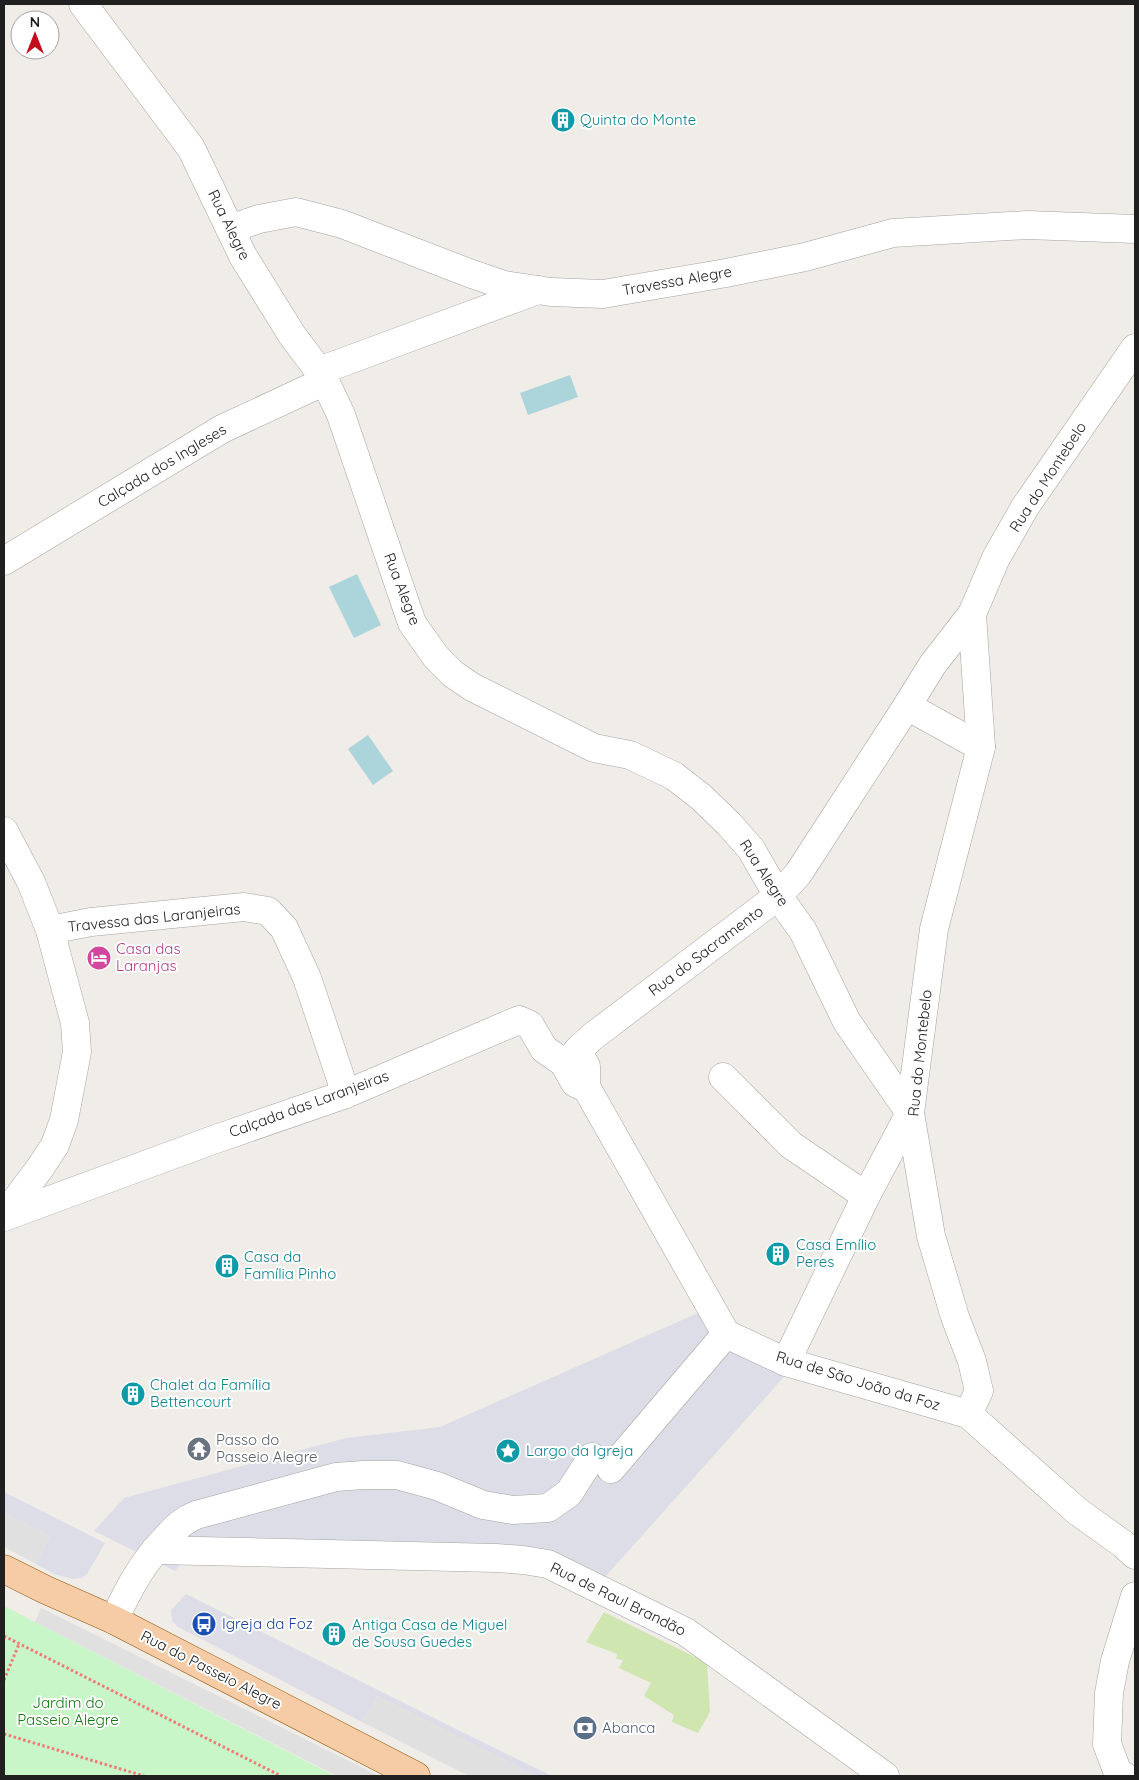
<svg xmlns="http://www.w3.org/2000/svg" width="1139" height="1780" font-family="Quicksand,sans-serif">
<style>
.grass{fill:#d0e6b1}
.park{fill:#c9f6c8}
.parking{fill:#e0e0e0}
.plaza{fill:#dcdde6}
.water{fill:#abd4db}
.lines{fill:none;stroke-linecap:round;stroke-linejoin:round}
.pedestrian-casing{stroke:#a4a4a4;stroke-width:29}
.minor-casing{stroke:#a4a4a4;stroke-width:29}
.primary-casing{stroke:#93590a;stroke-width:29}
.path{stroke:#f17977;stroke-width:3;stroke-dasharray:2.5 2.5;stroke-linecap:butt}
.pedestrian{stroke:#fff;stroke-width:28}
.minor{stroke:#fff;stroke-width:28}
.primary{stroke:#f6cca6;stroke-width:28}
.labels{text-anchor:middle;stroke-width:4;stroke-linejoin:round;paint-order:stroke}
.culture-label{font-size:15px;fill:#0d838f;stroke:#fff;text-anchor:start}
.street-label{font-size:15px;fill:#202020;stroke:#fff}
.hotel-label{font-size:15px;fill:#b23c85;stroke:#fff;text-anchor:start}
.worship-label{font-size:15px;fill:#5b616d;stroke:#fff;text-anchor:start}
.transit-label{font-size:15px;fill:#164399;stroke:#fff;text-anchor:start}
.park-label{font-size:15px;fill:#147913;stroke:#fff}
.service-label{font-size:15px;fill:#4e5e75;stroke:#fff;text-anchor:start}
</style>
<rect width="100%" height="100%" fill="#f0ece7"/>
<polygon class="grass" points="604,1612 707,1663 710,1712 698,1733 672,1722 674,1715 644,1696 651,1683 619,1668 623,1660 616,1659 617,1654 586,1642"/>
<polygon class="park" points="4,1606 35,1622 335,1776 4,1776"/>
<g class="parking">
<polygon points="4,1513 50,1536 36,1564 4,1547"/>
<polygon points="41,1608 379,1776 337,1776 35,1622"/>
<polygon points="377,1696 536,1776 469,1776 362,1722"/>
</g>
<g class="plaza">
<polygon points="716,1305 729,1320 801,1358 589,1595 547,1572 181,1564 175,1571 94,1531 124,1498 346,1438 440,1427"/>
<polygon points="4,1492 105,1543 87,1574 81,1578 72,1579 54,1574 36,1564 50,1536 4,1513"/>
<polygon points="186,1594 464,1733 552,1776 536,1776 377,1696 362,1722 178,1627 172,1621 171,1610"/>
</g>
<g class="water">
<polygon points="570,375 578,397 528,415 520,393"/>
<polygon points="357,574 381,625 354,638 329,587"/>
<polygon points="368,735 393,771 373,785 348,749"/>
</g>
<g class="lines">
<defs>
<g id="pedestrian">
<polyline points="319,371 538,290"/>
<polyline points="50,930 91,922 244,907 268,911 284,928 307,978 346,1094"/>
<polyline points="1124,1776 1118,1773 1107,1744 1109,1693 1115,1661 1135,1596"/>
</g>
<g id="minor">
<polyline points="83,4 191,148 243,256 292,335 319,371 325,381 341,415 412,623 436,657 453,674 472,687 594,748 630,755 674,776 701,797 729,824 751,849 778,896 803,931 847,1022 910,1113"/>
<polyline points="230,229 259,219 296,212 342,224 469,273 504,285 551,292 603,294 726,273 805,257 893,233 1027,225 1135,229"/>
<polyline points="4,561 222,429 325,381"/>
<polyline points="972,614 933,664 907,706 981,747"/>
<polyline points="907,706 798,874 778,896 592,1037 577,1051 586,1066 586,1087 726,1334 786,1362 968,1414 1077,1511 1123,1544 1135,1555"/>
<polyline points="4,831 31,882 50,930 75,1023 77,1052 64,1120 55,1145 40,1168 4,1216"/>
<polyline points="723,1077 791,1145 866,1196"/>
<polyline points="4,1217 210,1141 346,1094 519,1020 530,1025 544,1049 564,1063 575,1083 584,1087"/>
<polyline points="786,1362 866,1196 910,1113"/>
<polyline points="968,1414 979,1391 972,1361 955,1317 931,1236 910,1113 934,929 981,747 972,614 996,558 1025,507 1135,348"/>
<polyline points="611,1469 726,1334"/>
<polyline points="155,1550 496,1558 523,1560 548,1564 686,1632 885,1776"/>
<path d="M114 1620C130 1586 142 1563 168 1536 177 1526 184 1520 196 1515L336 1477 363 1475H397L437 1486 483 1505 513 1510 548 1508 569 1493 592 1457"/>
</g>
<polyline id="primary" points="4,1569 46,1590 114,1620 416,1776"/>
</defs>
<use href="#pedestrian" class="pedestrian-casing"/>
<use href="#minor" class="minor-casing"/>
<use href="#primary" class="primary-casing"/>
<g class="path">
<polyline points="4,1636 281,1776"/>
<polyline points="4,1680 19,1644"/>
<polyline points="4,1734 144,1776"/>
</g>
<use href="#pedestrian" class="pedestrian"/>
<use href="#minor" class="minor"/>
<use href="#primary" class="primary"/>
</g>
<defs>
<symbol id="building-disc" viewBox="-11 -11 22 22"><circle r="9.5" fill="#0f9aa8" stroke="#fff"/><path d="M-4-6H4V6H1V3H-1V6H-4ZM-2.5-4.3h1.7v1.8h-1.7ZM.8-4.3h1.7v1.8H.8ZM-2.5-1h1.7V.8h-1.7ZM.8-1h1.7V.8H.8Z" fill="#fff"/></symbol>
<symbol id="hotel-disc" viewBox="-11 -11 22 22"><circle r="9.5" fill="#d1479c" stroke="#fff"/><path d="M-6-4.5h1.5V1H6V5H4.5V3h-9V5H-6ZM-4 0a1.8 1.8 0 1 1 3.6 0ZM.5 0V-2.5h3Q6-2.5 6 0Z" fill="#fff"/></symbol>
<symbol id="temple-disc" viewBox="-11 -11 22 22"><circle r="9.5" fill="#6b7280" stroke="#fff"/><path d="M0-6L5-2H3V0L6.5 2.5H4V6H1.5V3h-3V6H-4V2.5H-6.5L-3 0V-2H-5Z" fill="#fff"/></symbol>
<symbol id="sight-disc" viewBox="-11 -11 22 22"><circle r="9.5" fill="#0f9aa8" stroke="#fff"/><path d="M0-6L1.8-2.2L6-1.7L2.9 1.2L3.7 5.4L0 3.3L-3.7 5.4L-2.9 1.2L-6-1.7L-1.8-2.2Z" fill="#fff"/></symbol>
<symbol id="bus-disc" viewBox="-11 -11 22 22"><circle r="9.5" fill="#1a4fb4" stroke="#fff"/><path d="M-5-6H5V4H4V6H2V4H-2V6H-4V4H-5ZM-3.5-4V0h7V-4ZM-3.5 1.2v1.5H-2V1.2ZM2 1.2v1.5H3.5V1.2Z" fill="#fff"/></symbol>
<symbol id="bank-disc" viewBox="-11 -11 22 22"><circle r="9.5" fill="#5c6f8a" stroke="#fff"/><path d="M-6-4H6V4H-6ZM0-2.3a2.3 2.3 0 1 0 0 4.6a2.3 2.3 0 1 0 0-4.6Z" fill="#fff"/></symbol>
</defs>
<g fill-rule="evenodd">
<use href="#building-disc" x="549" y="106" width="28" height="28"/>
<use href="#hotel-disc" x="85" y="944" width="28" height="28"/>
<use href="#building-disc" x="764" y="1240" width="28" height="28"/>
<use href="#building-disc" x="213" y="1252" width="28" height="28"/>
<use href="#building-disc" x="119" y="1380" width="28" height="28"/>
<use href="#temple-disc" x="185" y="1435" width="28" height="28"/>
<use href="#sight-disc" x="494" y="1437" width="28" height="28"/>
<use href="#bus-disc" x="190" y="1610" width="28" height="28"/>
<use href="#building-disc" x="320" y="1620" width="28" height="28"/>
<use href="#bank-disc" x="571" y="1714" width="28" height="28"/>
</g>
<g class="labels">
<g class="culture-label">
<text x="580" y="125">Quinta do Monte</text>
<text x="796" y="1250">Casa Emílio<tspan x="796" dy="17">Peres</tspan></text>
<text x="244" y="1262">Casa da<tspan x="244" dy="17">Família Pinho</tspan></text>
<text x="150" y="1390">Chalet da Família<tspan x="150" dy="17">Bettencourt</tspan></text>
<text x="526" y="1456">Largo da Igreja</text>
<text x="352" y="1630">Antiga Casa de Miguel<tspan x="352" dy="17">de Sousa Guedes</tspan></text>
</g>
<g class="street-label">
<text transform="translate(229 225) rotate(64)" y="5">Rua Alegre</text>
<text transform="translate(677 281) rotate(-10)" y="5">Travessa Alegre</text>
<text transform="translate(162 466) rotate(-31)" y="5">Calçada dos Ingleses</text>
<text transform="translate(1048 477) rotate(-57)" y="5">Rua do Montebelo</text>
<text transform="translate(402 589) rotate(69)" y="5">Rua Alegre</text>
<text transform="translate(764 873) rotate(57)" y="5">Rua Alegre</text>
<text transform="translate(154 918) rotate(-6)" y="5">Travessa das Laranjeiras</text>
<text transform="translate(706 951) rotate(-37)" y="5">Rua do Sacramento</text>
<text transform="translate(920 1053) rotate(-84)" y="5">Rua do Montebelo</text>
<text transform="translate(309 1104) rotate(-20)" y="5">Calçada das Laranjeiras</text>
<text transform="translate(858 1381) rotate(17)" y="5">Rua de São João da Foz</text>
<text transform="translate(618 1599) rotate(26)" y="5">Rua de Raul Brandão</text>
<text transform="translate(211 1670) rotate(27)" y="5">Rua do Passeio Alegre</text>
</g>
<g class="hotel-label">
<text x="116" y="954">Casa das<tspan x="116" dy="17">Laranjas</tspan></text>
</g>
<g class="worship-label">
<text x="216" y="1445">Passo do<tspan x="216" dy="17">Passeio Alegre</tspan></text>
</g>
<g class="transit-label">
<text x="222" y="1629">Igreja da Foz</text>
</g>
<g class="park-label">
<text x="68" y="1708">Jardim do<tspan x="68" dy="17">Passeio Alegre</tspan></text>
</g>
<g class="service-label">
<text x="602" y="1733">Abanca</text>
</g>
</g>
<rect width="1139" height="1780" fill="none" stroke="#202020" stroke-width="10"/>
<g transform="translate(35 35)"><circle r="24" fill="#ffffff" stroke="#a6a6a6"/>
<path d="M0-4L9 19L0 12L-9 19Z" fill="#c30d1e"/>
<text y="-8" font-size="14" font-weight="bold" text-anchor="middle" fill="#202020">N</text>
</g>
</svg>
